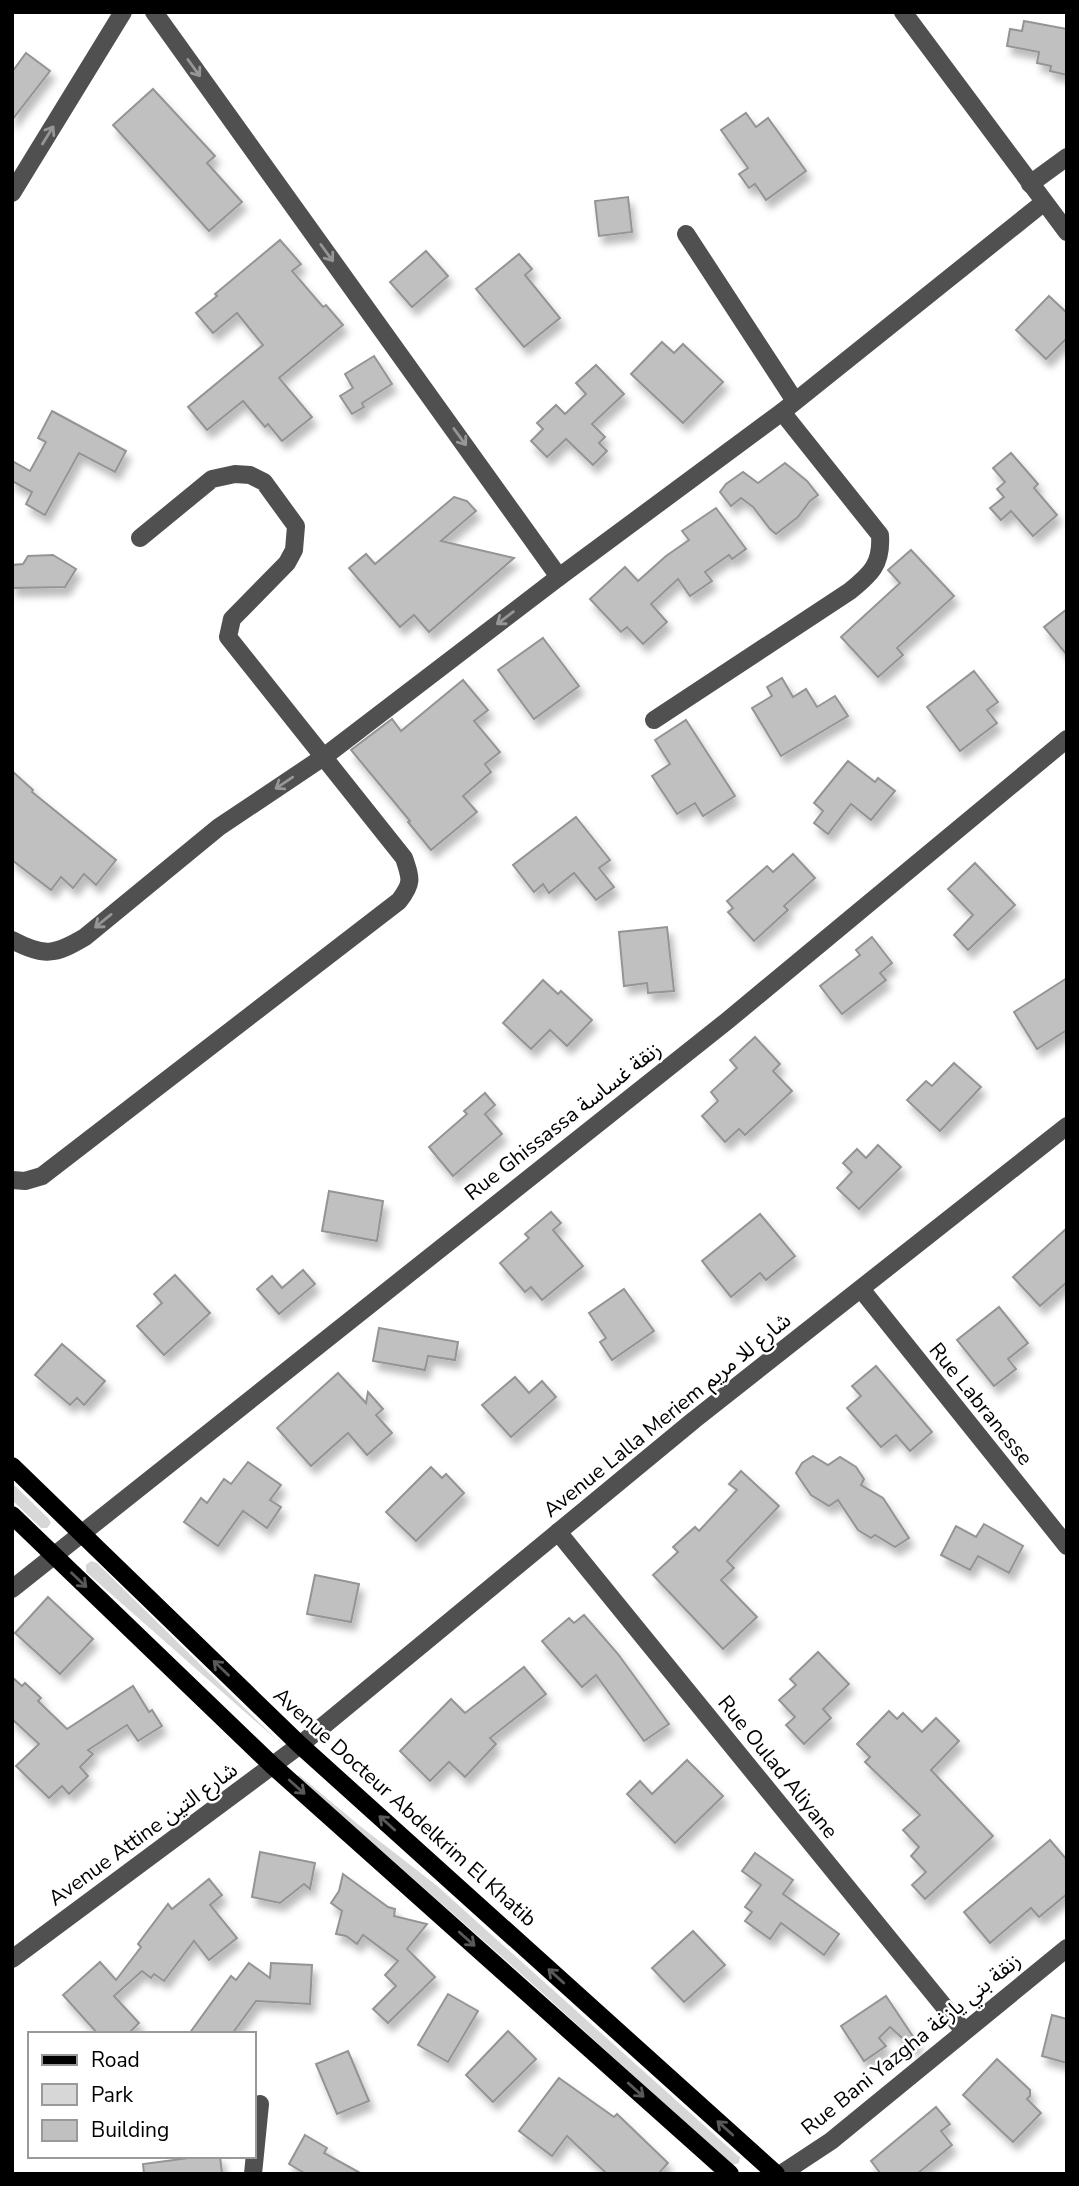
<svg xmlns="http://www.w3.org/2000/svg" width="1079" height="2186" font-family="'Nunito Sans','Noto Sans Arabic',sans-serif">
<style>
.green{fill:#d7d7d7}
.building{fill:#c0c0c0;stroke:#949494;stroke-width:2;filter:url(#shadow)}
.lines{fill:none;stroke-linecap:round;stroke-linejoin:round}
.minor{stroke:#505050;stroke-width:18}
.major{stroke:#000;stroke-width:18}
.oneway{stroke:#969696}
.oneway2{stroke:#595959}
.labels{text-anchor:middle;stroke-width:5;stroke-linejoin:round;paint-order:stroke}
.street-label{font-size:21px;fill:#000;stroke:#fff}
</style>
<defs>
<filter id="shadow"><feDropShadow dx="4.5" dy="8" stdDeviation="3.5" flood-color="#0004"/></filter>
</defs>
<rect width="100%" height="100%" fill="#fff"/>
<g class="green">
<polygon points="12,1483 48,1518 51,1523 47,1528 41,1528 12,1500"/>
<polygon points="91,1561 97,1563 278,1741 86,1572 86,1565"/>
<polygon points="299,1775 360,1826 436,1885 737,2155 740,2157 739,2163 733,2165 730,2163 528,1980 298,1777"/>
</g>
<g class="building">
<polygon points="1024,21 1067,29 1067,75 1050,71 1051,66 1037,63 1039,52 1007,46 1010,29 1022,31"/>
<polygon points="26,53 50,71 12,120 12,72"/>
<polygon points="153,89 215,156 207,163 242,202 209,231 113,125"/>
<polygon points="746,113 756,127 768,118 806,171 766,200 755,184 749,188 739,174 748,168 721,130"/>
<polygon points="628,197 632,232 599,236 595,201"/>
<polygon points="280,240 301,264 292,271 323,307 326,305 343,325 279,378 312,417 282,441 268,424 265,427 243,401 207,430 188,407 263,345 237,313 213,333 196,313 217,296 215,294"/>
<polygon points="426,251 448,276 412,307 390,282"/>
<polygon points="519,254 532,269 525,275 560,318 524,347 476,289"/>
<polygon points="1049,296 1067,313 1067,338 1046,359 1016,330"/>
<polygon points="662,342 674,353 683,344 723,382 683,423 631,374"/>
<polygon points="374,356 392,384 362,403 364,407 352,414 340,396 353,388 345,374"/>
<polygon points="596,365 624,394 592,424 605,437 599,443 607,451 593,465 566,439 547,457 531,441 543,429 537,423 556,405 565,414 586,394 576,383"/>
<polygon points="52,411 126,451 115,472 79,453 45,515 26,504 32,492 12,481 12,461 30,471 46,442 38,438"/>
<polygon points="1011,453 1038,484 1034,488 1057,515 1033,536 1011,511 1001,520 990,508 1004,497 997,489 1005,482 993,468"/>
<polygon points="785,463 807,481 818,495 810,501 798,517 776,534 770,529 753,507 741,498 731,506 720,492 726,484 743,472 758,483"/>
<polygon points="454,497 467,501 476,511 441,541 514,558 429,632 414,615 400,627 349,568 366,554 375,564"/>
<polygon points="716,508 746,549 732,559 729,555 705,572 712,581 690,596 678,579 651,604 667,622 643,644 627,627 621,632 590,599 625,567 638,581 666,556 689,540 682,531"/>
<polygon points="911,550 954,596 897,648 903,655 878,677 841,637 900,583 888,570"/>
<polygon points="53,555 76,569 65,587 12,588 12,565 23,564 28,556"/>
<polygon points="1067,609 1067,655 1044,627"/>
<polygon points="543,638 579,686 534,719 498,670"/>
<polygon points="974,671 998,702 987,710 997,723 960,751 927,707"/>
<polygon points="782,678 793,697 806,689 817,707 835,696 848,716 781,756 752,708 772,696 767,687"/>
<polygon points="463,680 488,710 474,721 500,752 485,764 491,772 463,796 477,812 431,850 408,822 410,821 351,750 392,719 401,731"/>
<polygon points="686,720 735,796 703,816 695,803 677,814 652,776 670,764 655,740"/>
<polygon points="848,761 875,782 878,778 895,791 871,820 851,804 828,834 814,823 823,811 814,803"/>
<polygon points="12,771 33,790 32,792 116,860 96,885 84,874 73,888 61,877 51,890 12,860"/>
<polygon points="576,817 610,860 599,868 614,887 596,900 574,873 549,893 543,884 534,892 513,865"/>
<polygon points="793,854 815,878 784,906 788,910 754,941 728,912 733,908 727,901 767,866 773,872"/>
<polygon points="975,863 1015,905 968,950 954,935 973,915 948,889"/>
<polygon points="667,927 674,991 648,993 647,983 624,986 619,932"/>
<polygon points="872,937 892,963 880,973 886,980 842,1014 820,986 860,955 856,950"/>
<polygon points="1067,978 1067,1030 1037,1049 1014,1012"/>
<polygon points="543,980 558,994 561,991 592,1020 567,1046 550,1030 531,1049 503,1023"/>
<polygon points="755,1037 780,1064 773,1071 792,1091 745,1135 739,1129 725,1142 702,1116 718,1101 711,1092 737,1068 730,1060"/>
<polygon points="954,1063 981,1087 940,1131 907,1100 926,1081 932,1086"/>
<polygon points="485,1093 495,1105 485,1114 502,1134 453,1176 429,1147 467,1114 464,1111"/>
<polygon points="878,1145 901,1167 859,1209 837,1188 852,1172 843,1163 857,1149 866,1158"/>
<polygon points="329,1191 383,1201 377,1241 322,1231"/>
<polygon points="551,1212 561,1223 553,1230 583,1266 542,1300 531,1287 525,1292 500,1263 529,1238 525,1234"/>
<polygon points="760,1214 795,1256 766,1280 760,1273 731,1297 702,1261"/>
<polygon points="1067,1228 1067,1282 1040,1306 1013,1277"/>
<polygon points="303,1270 315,1284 279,1314 257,1289 272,1276 282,1288"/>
<polygon points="175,1275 210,1313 164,1355 137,1326 162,1303 154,1294"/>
<polygon points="624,1289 654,1331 612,1360 600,1342 606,1338 589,1313"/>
<polygon points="999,1307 1028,1343 1008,1359 1016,1369 994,1386 957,1340"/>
<polygon points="379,1328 458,1342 455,1360 428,1356 425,1370 373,1361"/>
<polygon points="62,1344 105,1381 84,1405 77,1398 70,1405 35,1375"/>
<polygon points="876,1366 932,1432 910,1451 896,1435 881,1447 847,1408 861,1396 852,1386"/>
<polygon points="338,1373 366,1403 368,1392 383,1409 376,1415 392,1433 367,1455 348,1433 311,1466 277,1428"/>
<polygon points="515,1377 529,1393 542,1381 556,1397 511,1437 482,1405"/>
<polygon points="813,1456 828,1465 840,1457 856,1467 864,1479 861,1485 883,1498 909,1538 895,1547 875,1535 871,1538 858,1530 838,1500 829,1506 811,1495 796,1473 802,1463"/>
<polygon points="248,1462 281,1485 270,1500 281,1507 267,1528 243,1511 218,1546 184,1522 201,1498 207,1503 224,1479 231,1484"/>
<polygon points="431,1467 442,1478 446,1474 464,1493 416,1541 386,1512"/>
<polygon points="741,1471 779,1506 727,1561 734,1568 721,1580 757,1617 723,1649 653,1575 678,1552 673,1547 695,1527 699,1531 737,1490 729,1484"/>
<polygon points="984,1524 1023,1546 1009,1573 978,1556 970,1570 941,1555 956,1526 976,1537"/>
<polygon points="315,1575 359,1584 351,1622 307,1614"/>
<polygon points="48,1597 93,1639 60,1674 15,1633"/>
<polygon points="584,1615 618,1654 669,1724 644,1741 596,1675 582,1687 542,1641 569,1618 574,1623"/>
<polygon points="818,1652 849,1684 823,1709 831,1718 804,1744 786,1725 795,1717 779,1700 796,1685 790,1679"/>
<polygon points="524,1667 546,1694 490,1738 496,1744 465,1777 449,1762 430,1781 400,1751 451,1699 465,1713"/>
<polygon points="12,1677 22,1686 25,1683 41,1698 38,1701 67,1729 133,1686 149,1712 152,1710 162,1726 138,1741 127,1725 88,1750 93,1754 80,1767 88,1776 69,1794 62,1786 49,1798 16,1766 39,1744 12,1719"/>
<polygon points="889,1711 897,1719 903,1713 922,1732 936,1718 959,1741 931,1770 993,1836 925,1899 912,1885 926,1872 911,1856 919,1847 903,1830 920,1815 865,1762 870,1757 857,1744"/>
<polygon points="687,1760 723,1796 675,1843 627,1794 640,1781 652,1794"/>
<polygon points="1050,1840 1067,1860 1067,1894 1039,1917 1031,1908 990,1943 964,1912"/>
<polygon points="260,1852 315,1863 310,1889 304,1884 280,1903 252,1897"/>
<polygon points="755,1853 793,1880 783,1894 839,1934 824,1955 781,1923 770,1939 745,1921 752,1912 745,1907 761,1885 742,1871"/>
<polygon points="343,1874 388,1907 395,1909 394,1916 427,1924 407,1949 435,1977 388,2023 373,2009 396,1986 385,1975 398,1961 363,1935 357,1944 346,1936 336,1934 342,1911 331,1903 339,1891"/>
<polygon points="209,1879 222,1895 210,1905 237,1938 209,1960 194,1941 164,1981 154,1974 151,1978 142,1971 114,1996 139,2023 128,2034 98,2034 63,1995 100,1962 116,1980 141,1947 138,1944 168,1904 172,1909"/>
<polygon points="693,1931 725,1965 684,2002 652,1968"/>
<polygon points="249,1963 270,1978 271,1963 312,1965 310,2004 256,2001 232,2034 189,2034 231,1976 236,1980"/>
<polygon points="448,1994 478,2011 448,2062 418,2045"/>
<polygon points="886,1996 918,2044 913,2048 890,2027 879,2038 886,2046 864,2061 841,2026"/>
<polygon points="1052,2015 1067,2019 1067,2063 1042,2056"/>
<polygon points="508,2031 536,2059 493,2102 466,2075"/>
<polygon points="348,2051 369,2101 337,2114 316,2064"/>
<polygon points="997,2059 1030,2090 1030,2096 1027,2099 1041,2113 1013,2142 963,2095"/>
<polygon points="559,2078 614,2117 617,2114 668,2163 658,2174 607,2174 567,2136 552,2156 519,2131"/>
<polygon points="936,2107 950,2124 941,2131 952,2145 917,2174 881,2174 871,2161"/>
<polygon points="305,2135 327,2148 324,2153 362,2174 306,2174 289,2164"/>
<polygon points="204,2156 220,2156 222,2174 144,2174 143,2164"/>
</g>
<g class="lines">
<g class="minor">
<polyline points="154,12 559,577"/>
<polyline points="903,12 1067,232"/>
<polyline points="1030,184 1067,157"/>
<polyline points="12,193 123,12"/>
<polyline points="686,234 795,401"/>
<path d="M654 720 850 591C871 574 882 564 880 535L782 412"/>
<path d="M12 940C44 957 55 955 85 937L219 827 325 756 559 577 782 412 1043 203"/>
<path d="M12 1180 25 1181 42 1176 399 901C413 883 411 879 404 858L228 637 232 619 287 563 294 550 296 526 264 482 250 475 235 474 212 479 140 538"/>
<polyline points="861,1289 1067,1546"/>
<polyline points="558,1532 964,2031"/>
<polyline points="12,1589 727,1021 1067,739"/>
<polyline points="12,1959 300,1745 694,1420 1067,1126"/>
<polyline points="253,2174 260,2104"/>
<polyline points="781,2174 831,2141 1067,1948"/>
</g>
<g class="major">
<polyline points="12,1466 300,1745 776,2174"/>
<polyline points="12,1515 273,1766 730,2174"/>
</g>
</g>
<defs><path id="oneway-shaft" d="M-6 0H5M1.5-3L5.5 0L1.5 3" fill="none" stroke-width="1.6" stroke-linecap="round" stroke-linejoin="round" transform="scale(1.75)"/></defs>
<g class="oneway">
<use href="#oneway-shaft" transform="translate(194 68) rotate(54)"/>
<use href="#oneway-shaft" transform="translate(48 135) rotate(-58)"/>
<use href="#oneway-shaft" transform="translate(327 253) rotate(54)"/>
<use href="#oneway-shaft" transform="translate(460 437) rotate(54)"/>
<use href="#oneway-shaft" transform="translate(505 618) rotate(143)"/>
<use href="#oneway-shaft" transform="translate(284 783) rotate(146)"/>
<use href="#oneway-shaft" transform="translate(103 921) rotate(141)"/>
</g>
<g class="oneway2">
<use href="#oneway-shaft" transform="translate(79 1580) rotate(44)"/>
<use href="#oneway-shaft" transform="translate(221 1668) rotate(-136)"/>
<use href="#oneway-shaft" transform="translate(297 1787) rotate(42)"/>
<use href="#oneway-shaft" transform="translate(387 1823) rotate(-138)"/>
<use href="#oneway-shaft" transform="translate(467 1939) rotate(42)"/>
<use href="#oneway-shaft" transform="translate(556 1976) rotate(-138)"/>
<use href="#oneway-shaft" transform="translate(636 2090) rotate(42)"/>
<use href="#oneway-shaft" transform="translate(725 2128) rotate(-138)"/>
</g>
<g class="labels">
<g class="street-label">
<text transform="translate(563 1121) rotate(-38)" y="7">Rue Ghissassa زنقة غساسة</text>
<text transform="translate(981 1404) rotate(51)" y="7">Rue Labranesse</text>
<text transform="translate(667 1415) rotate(-39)" y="7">Avenue Lalla Meriem شارع للا مريم</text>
<text transform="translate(778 1767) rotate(51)" y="7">Rue Oulad Aliyane</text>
<text transform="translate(405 1807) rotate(42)" y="7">Avenue Docteur Abdelkrim El Khatib</text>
<text transform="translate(143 1834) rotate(-36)" y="7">Avenue Attine شارع التين</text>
<text transform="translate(911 2044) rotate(-39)" y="7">Rue Bani Yazgha زنقة بني يازغة</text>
</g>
</g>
<rect width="1079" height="2186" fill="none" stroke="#000000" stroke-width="28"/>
<rect x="28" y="2032" width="228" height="126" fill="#ffffff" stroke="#999999" stroke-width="2"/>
<rect x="42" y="2055" width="35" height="10" fill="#000000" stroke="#999999" stroke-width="2"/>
<text x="91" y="2067" font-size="21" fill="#000000">Road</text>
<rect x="42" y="2084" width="35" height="21" fill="#d7d7d7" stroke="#999999" stroke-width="2"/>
<text x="91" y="2102" font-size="21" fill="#000000">Park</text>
<rect x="42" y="2120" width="35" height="21" fill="#c0c0c0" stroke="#999999" stroke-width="2"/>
<text x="91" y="2137" font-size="21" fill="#000000">Building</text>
</svg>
